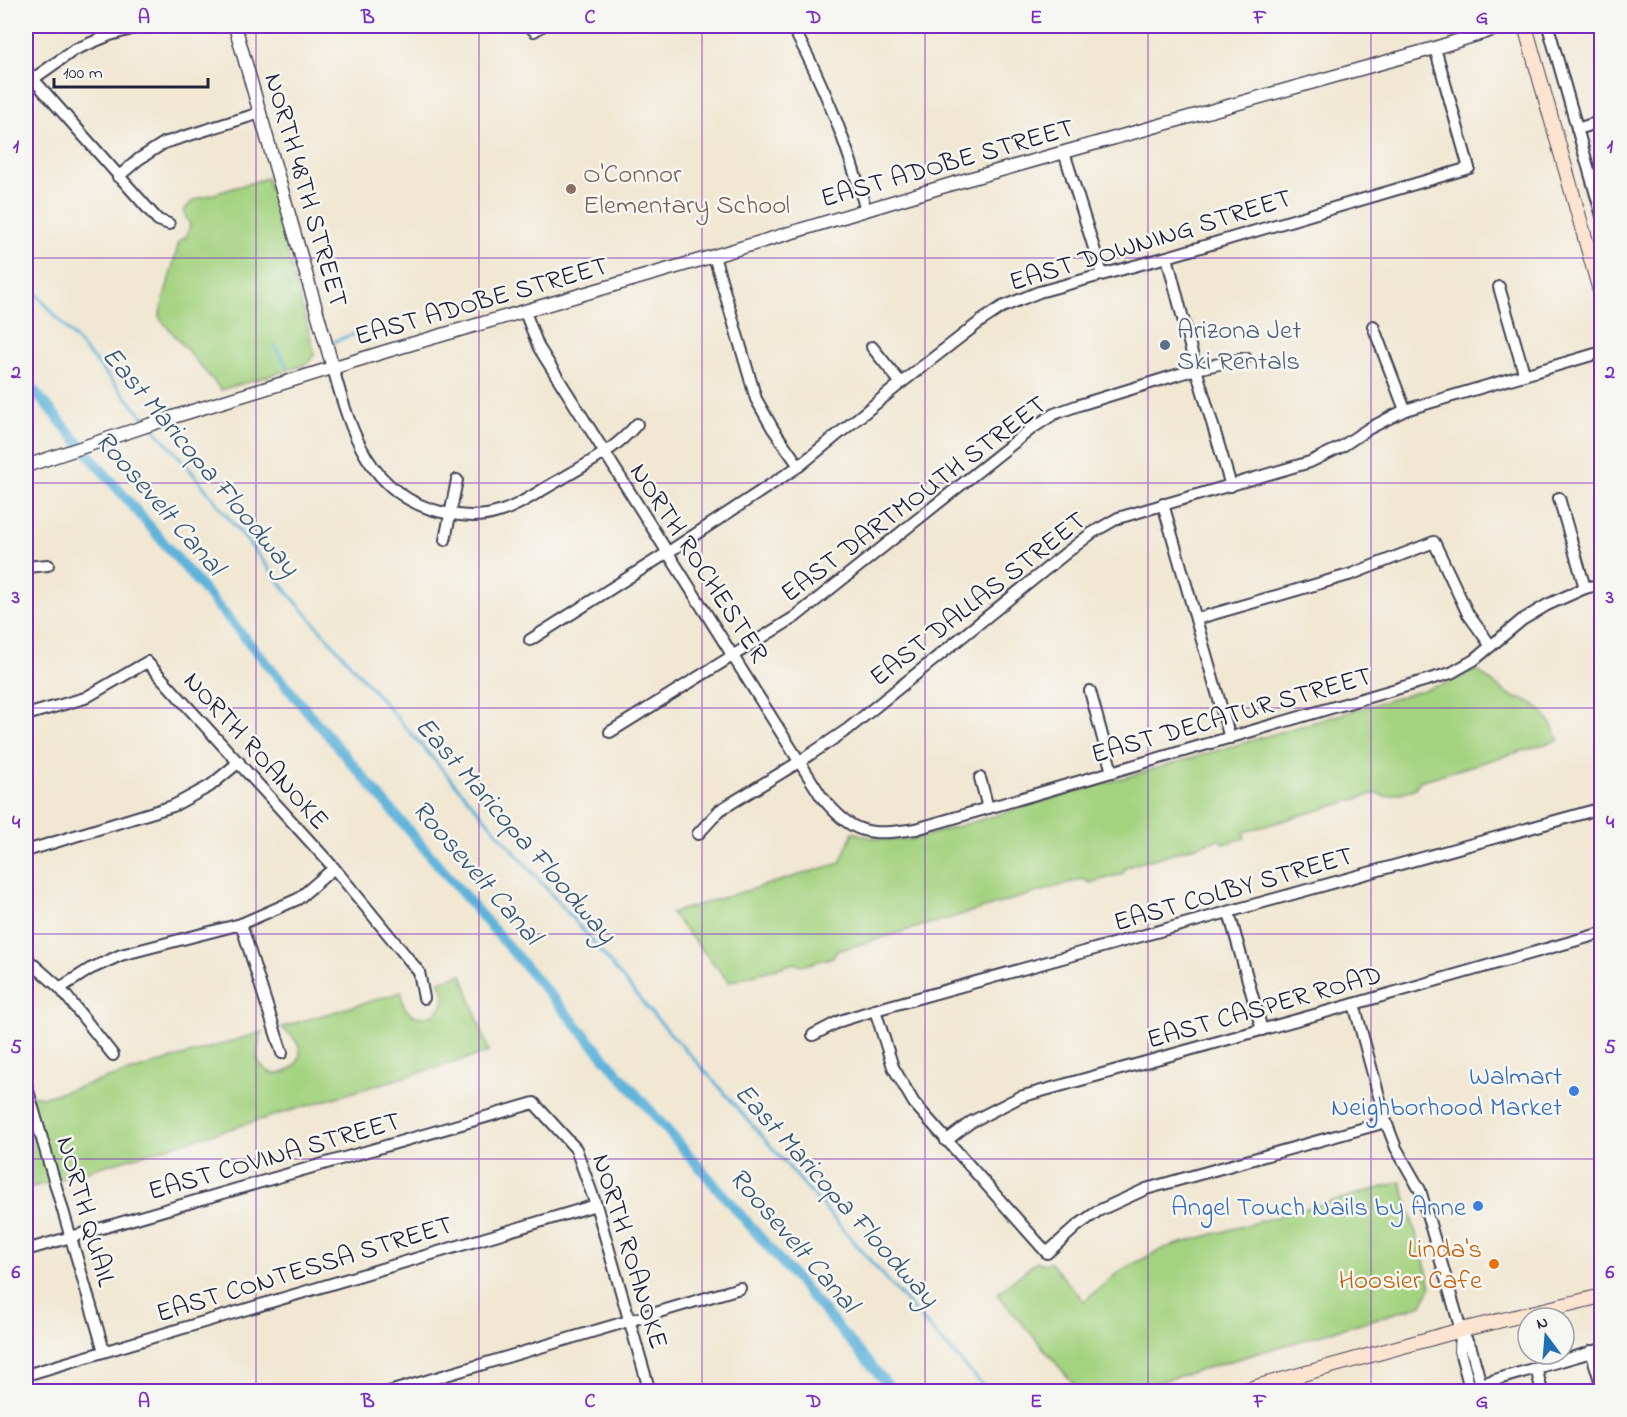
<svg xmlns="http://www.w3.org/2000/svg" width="1627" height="1417" font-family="'Indie Flower',sans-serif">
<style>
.green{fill:#a4d380;stroke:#637a5e;stroke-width:1.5}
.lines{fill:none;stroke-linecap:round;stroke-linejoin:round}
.stream{stroke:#5eb3da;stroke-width:3}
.canal{stroke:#5eb3da;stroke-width:10}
.minor-casing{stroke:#414052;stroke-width:14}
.tertiary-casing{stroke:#414052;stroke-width:15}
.secondary-casing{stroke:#414052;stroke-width:16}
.minor{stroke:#fff;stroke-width:10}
.tertiary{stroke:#fff;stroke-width:12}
.secondary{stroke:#fde4d1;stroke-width:14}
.grid{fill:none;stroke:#7b2cbf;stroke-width:1.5;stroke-opacity:0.55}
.education-dot{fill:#8d6e63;stroke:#f6f6f2;stroke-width:2}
.service-dot{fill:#5c6f8a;stroke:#f6f6f2;stroke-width:2}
.shop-dot{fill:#3f7fe0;stroke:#f6f6f2;stroke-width:2}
.food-dot{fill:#e8710a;stroke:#f6f6f2;stroke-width:2}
.labels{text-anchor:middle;stroke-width:5;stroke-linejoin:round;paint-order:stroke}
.street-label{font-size:27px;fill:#22223b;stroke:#f6f6f2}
.education-label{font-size:27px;fill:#785e54;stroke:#f6f6f2;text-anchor:start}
.service-label{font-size:27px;fill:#4e5e75;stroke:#f6f6f2;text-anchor:start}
.shop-label{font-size:27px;fill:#366cbe;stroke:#f6f6f2;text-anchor:end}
.food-label{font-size:27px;fill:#c56008;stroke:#f6f6f2;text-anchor:end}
.water-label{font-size:28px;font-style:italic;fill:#375573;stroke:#f6f6f2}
.neatline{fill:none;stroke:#7b2cbf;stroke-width:2}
.grid-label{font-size:20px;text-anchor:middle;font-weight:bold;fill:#7b2cbf}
</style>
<rect width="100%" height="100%" fill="#f6f6f2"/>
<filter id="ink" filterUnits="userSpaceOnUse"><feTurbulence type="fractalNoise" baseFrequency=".0167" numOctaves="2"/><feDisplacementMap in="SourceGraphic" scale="12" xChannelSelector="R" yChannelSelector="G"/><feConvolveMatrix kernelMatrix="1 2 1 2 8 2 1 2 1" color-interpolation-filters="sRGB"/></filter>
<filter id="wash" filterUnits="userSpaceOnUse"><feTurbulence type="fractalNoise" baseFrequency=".008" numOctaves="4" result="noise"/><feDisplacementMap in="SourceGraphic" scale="24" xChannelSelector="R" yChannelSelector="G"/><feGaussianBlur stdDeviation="1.35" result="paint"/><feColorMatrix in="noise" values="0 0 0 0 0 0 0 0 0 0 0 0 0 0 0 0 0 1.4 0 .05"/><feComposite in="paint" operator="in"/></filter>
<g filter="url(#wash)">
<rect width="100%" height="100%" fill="#f1e7d2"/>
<g class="green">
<polygon points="267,178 315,354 308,363 302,366 221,390 159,317 179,242 187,236 190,225 183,211 194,200"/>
<path d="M1477 670C1488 679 1499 689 1512 696 1517 700 1520 698 1525 700 1542 705 1552 725 1559 740L1420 781 1414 789 1385 797 1377 793 1244 832 1245 838 1223 844 1220 839 1126 867 1122 874 1090 883 1083 879 837 951 833 957 801 966 795 963 729 982 671 913 840 863 853 832C874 840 893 842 915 839L1444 684Z"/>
<path d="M462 974 489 1052 26 1189V1095L45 1097 262 1032C257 1051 251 1065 274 1074 292 1074 307 1058 296 1041 292 1035 286 1032 282 1027L402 992C399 1032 461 1020 439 981Z"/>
<polygon points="1401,1182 1431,1286 1422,1305 1128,1391 1080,1391 997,1294 1037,1261 1043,1264 1050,1262 1084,1301 1120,1271 1164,1248"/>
</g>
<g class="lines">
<g class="stream">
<polyline points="26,282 147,421"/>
<polyline points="335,341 354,334"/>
<polyline points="275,346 287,367"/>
<polyline points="153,428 184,462 290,595 588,936 648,1009 713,1080 915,1312 978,1380 991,1392"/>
</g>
<polyline class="canal" points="26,381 481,915 894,1392"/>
</g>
</g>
<g filter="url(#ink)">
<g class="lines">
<defs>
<g id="minor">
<polyline points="530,26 534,31 542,26"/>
<path d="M792 26C826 88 846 142 866 210"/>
<polyline points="1548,26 1602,216"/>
<polyline points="26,71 158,220 169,224"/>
<polyline points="33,79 74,50 110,35 142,26"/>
<polyline points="1577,129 1602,121"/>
<polyline points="1064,152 1102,274"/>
<polyline points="118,177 139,159 164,143 260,113"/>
<polyline points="714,256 756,399 773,429 799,466"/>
<polyline points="1167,257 1196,369 1231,486"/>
<polyline points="1499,287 1524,373"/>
<path d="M525 312 539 348 821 796C853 835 868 836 916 829L1451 673 1474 660 1522 620 1547 605 1585 588 1602 584"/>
<polyline points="1373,326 1405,410"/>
<polyline points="872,347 901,383"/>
<path d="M333 368C350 430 369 495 441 512 459 516 478 518 495 513 518 507 536 493 556 482 585 465 615 450 637 424"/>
<polyline points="1559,498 1585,588"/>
<polyline points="1163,504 1230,738"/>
<polyline points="445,540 457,480"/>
<polyline points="26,567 48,565"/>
<polyline points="1196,619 1352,574 1434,542 1468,614 1491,646"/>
<polyline points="530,640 667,553 799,466 901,383 981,321 1002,307 1039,292 1167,257 1469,168 1435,48"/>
<polyline points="1090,691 1112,772"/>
<polyline points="26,715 85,698 147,662 334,868 419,972 424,998"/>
<polyline points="610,732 795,617 1031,429 1054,414 1079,405 1196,369 1246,358"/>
<polyline points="980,778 988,808"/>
<polyline points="698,834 720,810 799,762 848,729 1066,553 1092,533 1118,518 1310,462 1341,447 1368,429 1405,410 1602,352"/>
<polyline points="26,851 173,806 210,786 239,762"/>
<polyline points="1229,913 1262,1030"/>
<polyline points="241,924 282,1053"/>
<polyline points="26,958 60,988 113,1055"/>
<polyline points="60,988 90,969 121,955 241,924 298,899 334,868"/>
<polyline points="1354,1004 1386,1122 1396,1148 1420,1190 1461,1330 1471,1348 1483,1392"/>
<polyline points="875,1010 893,1067 914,1103 1047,1253 1077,1226 1098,1211 1146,1189 1386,1122"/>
<polyline points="813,1035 840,1021 875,1010 1602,808"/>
<polyline points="26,1084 104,1351"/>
<polyline points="946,1141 971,1122 1020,1097 1354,1004 1602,933"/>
<polyline points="26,1250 534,1103 576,1149 596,1205 650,1392"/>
<polyline points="1461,1330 1460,1351 1471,1392"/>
<polyline points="1591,1351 1602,1387"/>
<polyline points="1536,1367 1542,1392"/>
<polyline points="26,1375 596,1205"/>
<polyline points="389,1392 740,1288"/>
<polyline points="1453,1392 1602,1349"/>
</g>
<g id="tertiary">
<polyline points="235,26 333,368"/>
<polyline points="26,466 173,417 387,351 714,256 965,180 1435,48 1504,26"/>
</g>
<g id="secondary">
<polyline points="1525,26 1602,298"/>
<polyline points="1238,1392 1461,1330 1602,1296"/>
</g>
</defs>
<use href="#minor" class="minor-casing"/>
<use href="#tertiary" class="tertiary-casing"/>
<use href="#secondary" class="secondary-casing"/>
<use href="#minor" class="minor"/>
<use href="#tertiary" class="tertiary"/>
<use href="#secondary" class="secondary"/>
</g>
</g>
<path class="grid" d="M256 26V1392M479 26V1392M702 26V1392M925 26V1392M1148 26V1392M1371 26V1392M26 258H1602M26 483H1602M26 708H1602M26 934H1602M26 1159H1602"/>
<circle class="education-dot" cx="571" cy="189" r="6"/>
<circle class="service-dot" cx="1165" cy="345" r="6"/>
<g class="shop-dot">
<circle cx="1574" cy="1091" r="6"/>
<circle cx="1478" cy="1206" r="6"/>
</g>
<circle class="food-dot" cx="1494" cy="1264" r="6"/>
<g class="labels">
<g class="street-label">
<text transform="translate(947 162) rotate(-16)" y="9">EAST ADOBE STREET</text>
<text transform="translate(307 190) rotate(74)" y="9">NORTH 48TH STREET</text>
<text transform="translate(1150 239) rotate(-17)" y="9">EAST DOWNING STREET</text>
<text transform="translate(481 300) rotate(-16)" y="9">EAST ADOBE STREET</text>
<text transform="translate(913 498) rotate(-37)" y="9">EAST DARTMOUTH STREET</text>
<text transform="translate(700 562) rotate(57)" y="9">NORTH ROCHESTER</text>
<text transform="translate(977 598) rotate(-38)" y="9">EAST DALLAS STREET</text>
<text transform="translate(1231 714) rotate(-16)" y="9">EAST DECATUR STREET</text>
<text transform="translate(257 750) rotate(48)" y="9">NORTH ROANOKE</text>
<text transform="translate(1233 888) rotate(-16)" y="9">EAST COLBY STREET</text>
<text transform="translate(1264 1006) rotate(-16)" y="9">EAST CASPER ROAD</text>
<text transform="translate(274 1155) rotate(-16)" y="9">EAST COVINA STREET</text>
<text transform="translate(87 1211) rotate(74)" y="9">NORTH QUAIL</text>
<text transform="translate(631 1251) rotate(73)" y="9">NORTH ROANOKE</text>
<text transform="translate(304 1268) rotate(-17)" y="9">EAST CONTESSA STREET</text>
</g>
<g class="education-label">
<text x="583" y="182">O'Connor<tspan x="583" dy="31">Elementary School</tspan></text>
</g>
<g class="service-label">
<text x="1177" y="338">Arizona Jet<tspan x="1177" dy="31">Ski Rentals</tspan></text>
</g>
<g class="shop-label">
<text x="1562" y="1084">Walmart<tspan x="1562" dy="31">Neighborhood Market</tspan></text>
<text x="1466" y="1215">Angel Touch Nails by Anne</text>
</g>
<g class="food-label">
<text x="1482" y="1257">Linda's<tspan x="1482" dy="31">Hoosier Cafe</tspan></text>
</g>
<g class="water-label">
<text transform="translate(202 460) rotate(50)" y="10">East Maricopa Floodway</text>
<text transform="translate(161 502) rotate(49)" y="10">Roosevelt Canal</text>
<text transform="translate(517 829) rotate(49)" y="10">East Maricopa Floodway</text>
<text transform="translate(478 871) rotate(49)" y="10">Roosevelt Canal</text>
<text transform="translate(838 1194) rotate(48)" y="10">East Maricopa Floodway</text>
<text transform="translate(795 1239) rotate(49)" y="10">Roosevelt Canal</text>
</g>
</g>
<rect width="1627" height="1417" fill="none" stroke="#f6f6f2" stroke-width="66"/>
<g transform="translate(1546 1336) rotate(344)"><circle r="28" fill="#f6f6f2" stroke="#a1a1a9" stroke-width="1.5"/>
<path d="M0-4.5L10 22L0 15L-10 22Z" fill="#1f6fb2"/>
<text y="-9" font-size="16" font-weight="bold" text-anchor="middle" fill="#22223b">N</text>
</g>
<path d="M54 78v9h154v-9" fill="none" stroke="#22223b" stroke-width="3"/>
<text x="63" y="78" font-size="18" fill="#22223b" stroke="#f6f6f2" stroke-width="4.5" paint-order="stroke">100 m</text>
<rect x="33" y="33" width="1561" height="1351" class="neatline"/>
<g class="grid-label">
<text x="144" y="23">A</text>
<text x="368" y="23">B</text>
<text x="590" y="23">C</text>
<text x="814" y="23">D</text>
<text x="1036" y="23">E</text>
<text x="1260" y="23">F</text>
<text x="1482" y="23">G</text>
<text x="16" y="152">1</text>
<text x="1610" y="152">1</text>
<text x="16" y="378">2</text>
<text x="1610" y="378">2</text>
<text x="16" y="603">3</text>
<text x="1610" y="603">3</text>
<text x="16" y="828">4</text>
<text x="1610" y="828">4</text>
<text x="16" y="1053">5</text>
<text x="1610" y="1053">5</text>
<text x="16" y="1278">6</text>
<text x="1610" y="1278">6</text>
<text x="144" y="1407">A</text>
<text x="368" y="1407">B</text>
<text x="590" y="1407">C</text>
<text x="814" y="1407">D</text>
<text x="1036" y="1407">E</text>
<text x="1260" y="1407">F</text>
<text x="1482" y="1407">G</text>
</g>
</svg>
